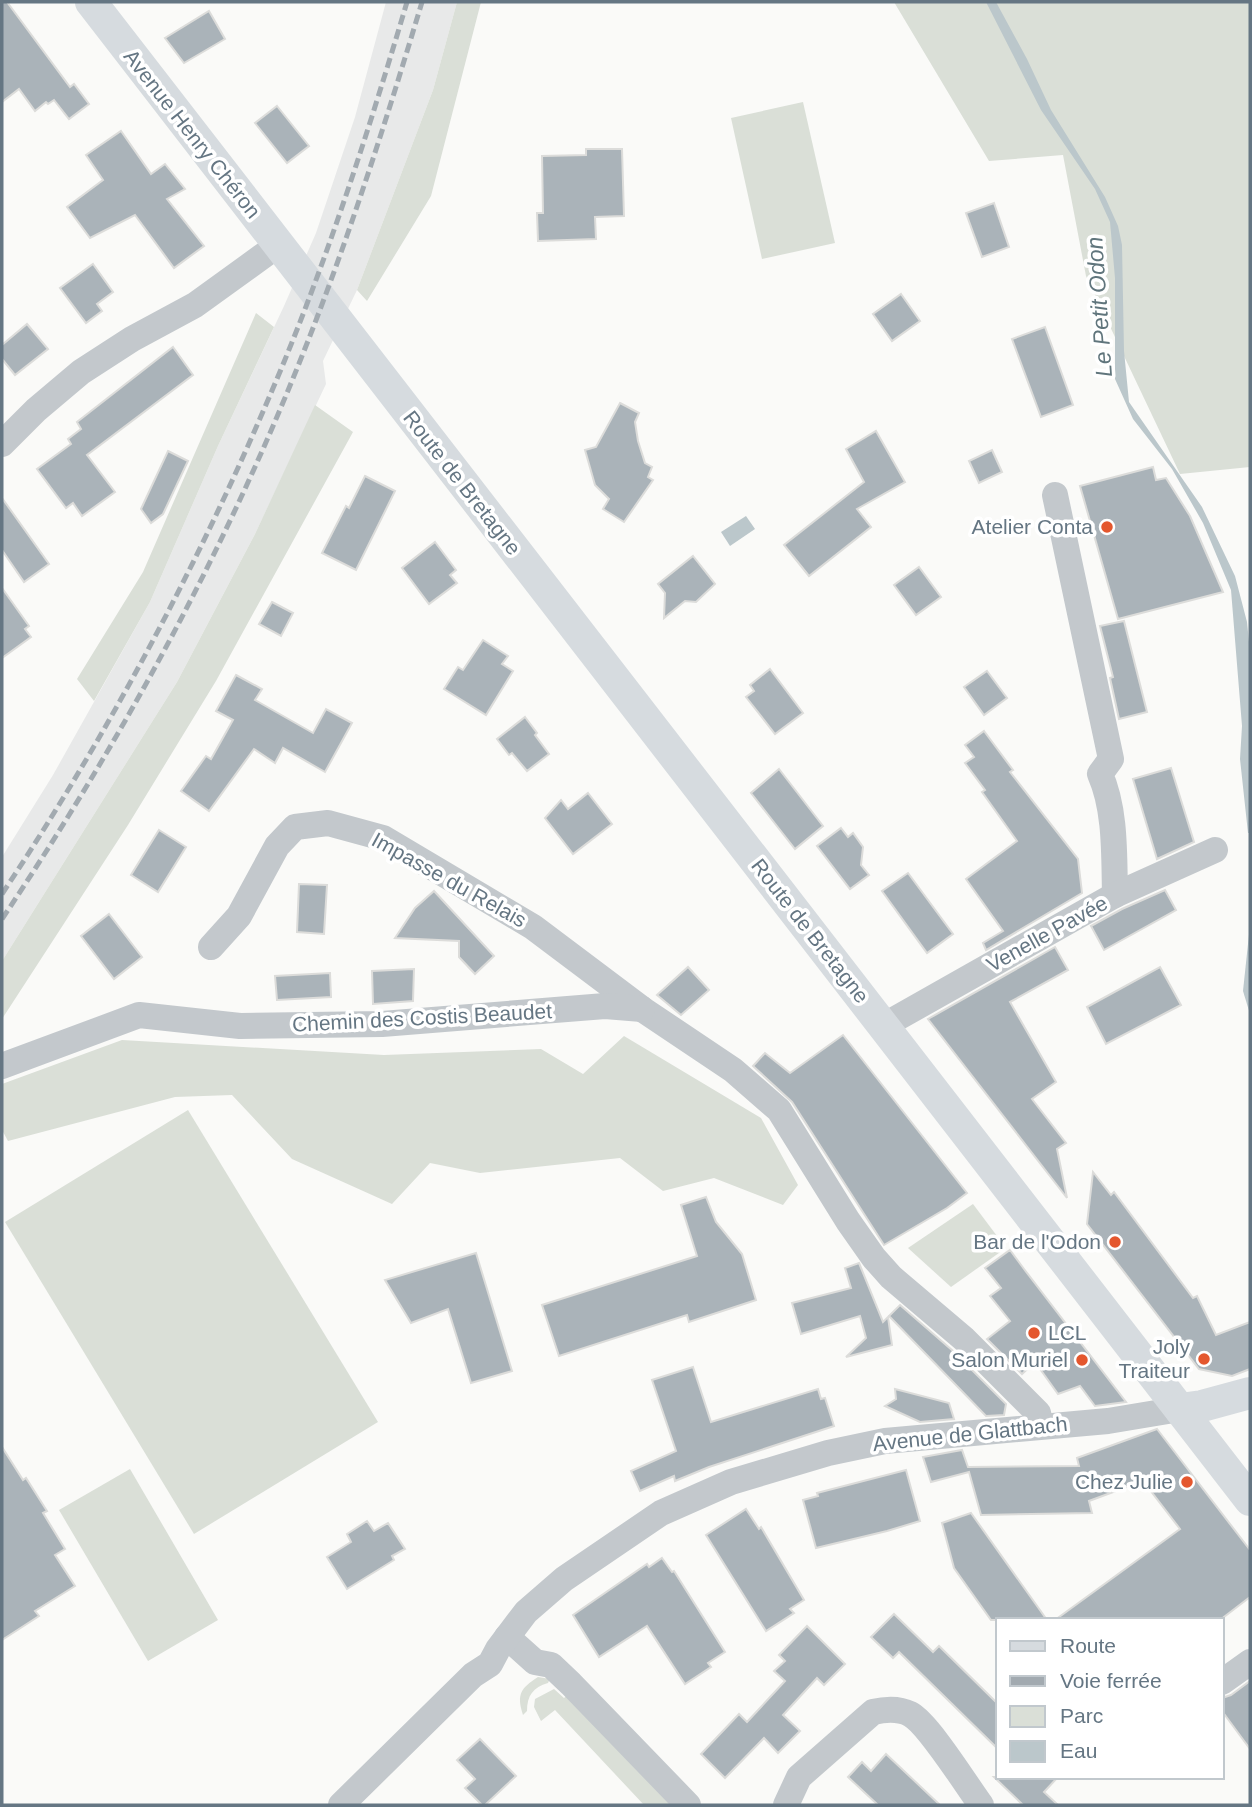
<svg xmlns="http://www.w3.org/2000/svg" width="1252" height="1807" font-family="Helvetica,sans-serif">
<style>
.built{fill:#e8e9e9}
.green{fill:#dadfd7}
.water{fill:#bbc7cb}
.building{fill:#aab3b9;stroke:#dcdcda;stroke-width:2}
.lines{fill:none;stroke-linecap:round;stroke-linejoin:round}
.minor{stroke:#c3c8cc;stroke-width:26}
.major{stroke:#d6dbdf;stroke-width:32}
.rail{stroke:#a2aab0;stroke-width:5;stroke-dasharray:10 5;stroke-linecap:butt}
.poi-dot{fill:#e4572e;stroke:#fff;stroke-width:2.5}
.labels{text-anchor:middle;stroke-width:7;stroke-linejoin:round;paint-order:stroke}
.street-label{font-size:21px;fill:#657683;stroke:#fff}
.poi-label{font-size:21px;fill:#657683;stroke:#fff;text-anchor:end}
.water-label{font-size:23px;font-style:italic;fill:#60757c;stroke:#fff}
</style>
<rect width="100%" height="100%" fill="#fafaf8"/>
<polygon class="built" points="386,2 457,2 433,90 357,290 323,361 326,384 255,534 177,682 2,961 2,857 53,775 150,602 218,446 284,306 316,233 355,117"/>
<g class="green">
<polygon points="457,2 481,2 431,196 367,301 357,290 433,90"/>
<polygon points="894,2 1250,2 1250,467 1180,474 1086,276 1063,155 989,161"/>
<polygon points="803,102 835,243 762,259 731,118"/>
<polygon points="256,313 274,327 218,446 150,602 94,701 77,679 143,572"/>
<polygon points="315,405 353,432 216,681 128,825 2,1019 2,961 177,682 255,534"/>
<polygon points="624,1036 761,1118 798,1185 783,1205 714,1178 663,1191 620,1158 480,1173 430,1163 392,1204 292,1159 232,1095 175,1097 8,1141 2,1130 2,1084 122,1040 384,1055 541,1049 583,1074"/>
<polygon points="188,1110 378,1422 194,1534 5,1222"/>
<polygon points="973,1204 1006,1248 951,1287 908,1248"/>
<polygon points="130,1469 218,1620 148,1661 59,1510"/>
<path d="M538 1677 550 1679 548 1683C533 1687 527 1696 527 1711L523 1715C516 1694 521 1688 538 1677Z"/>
<polygon points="554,1689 564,1698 569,1694 676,1805 644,1805 555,1710 541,1721 534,1707 535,1699"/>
</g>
<g class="water">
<polygon points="986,2 996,2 1027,59 1051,110 1105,197 1118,226 1122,245 1124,351 1129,402 1202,507 1235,576 1247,622 1250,652 1250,833 1248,833 1240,759 1242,726 1231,590 1203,523 1172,469 1133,419 1115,379 1115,278 1110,222 1095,189 1041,110"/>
<polygon points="746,516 755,529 730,546 721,532"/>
<polygon points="1250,925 1250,1014 1243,991"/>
</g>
<g class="building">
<polygon points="2,2 7,2 70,87 74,84 89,104 69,119 54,100 48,104 46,102 35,111 19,89 2,102"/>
<polygon points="209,11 225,39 184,63 165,38"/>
<polygon points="277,106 309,146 287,163 255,123"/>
<polygon points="121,131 151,174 165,164 185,189 167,199 204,246 174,268 135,215 90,238 67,207 103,180 86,155"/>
<polygon points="586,149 622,149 624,216 595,217 596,239 538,241 537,213 543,213 542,156 586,155"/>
<polygon points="994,203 1009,247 982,257 966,213"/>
<polygon points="93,264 113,292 97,304 102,311 86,323 60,288"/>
<polygon points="901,294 920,321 892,341 873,314"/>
<polygon points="27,324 48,349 15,375 2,359 2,345"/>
<polygon points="1045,327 1073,405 1041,417 1012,339"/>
<polygon points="173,347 193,375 87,455 115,492 82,516 73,503 66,508 37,469 71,444 68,439 81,429 77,422"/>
<polygon points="620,403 639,413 635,422 638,441 645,463 652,467 648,477 653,480 624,522 603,509 609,499 595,485 585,450 596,447"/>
<polygon points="876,431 905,482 857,509 871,527 809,576 784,545 864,482 846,449"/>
<polygon points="992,450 1002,472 979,483 969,461"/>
<polygon points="168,451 188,461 163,514 151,523 141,509"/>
<polygon points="1153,467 1156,480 1166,478 1190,516 1223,592 1118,619 1080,486"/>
<polygon points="365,476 395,491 356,570 322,553 346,506 349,508"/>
<polygon points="2,498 49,564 24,582 2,550"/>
<polygon points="435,542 456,570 450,575 457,583 429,604 402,568"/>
<polygon points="693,556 715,584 696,602 685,601 664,618 665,593 658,584"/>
<polygon points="919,567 941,597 916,615 894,585"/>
<polygon points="2,588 29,626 25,629 31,637 2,658"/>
<polygon points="272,602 293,613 281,636 259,624"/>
<polygon points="1124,621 1147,712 1119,719 1110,678 1113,677 1100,626"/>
<polygon points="483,640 508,656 502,664 513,671 486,715 444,689 458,667 463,670"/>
<polygon points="770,669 803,713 775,734 746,697 754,691 750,685"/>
<polygon points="987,671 1007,698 984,715 964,687"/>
<polygon points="236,675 262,689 255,700 313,733 326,709 352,723 325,772 283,748 275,763 254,749 209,811 181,791 206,756 211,759 233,720 216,711"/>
<polygon points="525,717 537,733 535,735 549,754 527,771 512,753 509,755 497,739"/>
<polygon points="984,731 1013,770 1010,772 1078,859 1082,893 986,950 983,943 1003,931 966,879 1017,841 982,792 985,790 965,763 974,757 965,745"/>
<polygon points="1171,768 1194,842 1157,859 1133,779"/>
<polygon points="779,769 823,826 795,849 751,793"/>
<polygon points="588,793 612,824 573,854 545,818 561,800 568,809"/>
<polygon points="841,828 848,837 853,833 863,847 861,865 869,875 850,889 817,846"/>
<polygon points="159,830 186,847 158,892 131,875"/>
<polygon points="908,873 953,934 927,953 882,891"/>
<polygon points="299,884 327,885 324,934 297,932"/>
<polygon points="1165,890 1176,910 1104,950 1091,926 1122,909"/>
<polygon points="434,891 494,956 475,974 459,957 459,941 395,938 415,908"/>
<polygon points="109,914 142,957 114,979 81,936"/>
<polygon points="1055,947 1068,970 1010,1002 1056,1082 1032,1099 1066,1143 1057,1149 1067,1198 928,1019"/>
<polygon points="688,967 709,990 681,1015 657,995"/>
<polygon points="1160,967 1181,1005 1106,1044 1087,1007"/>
<polygon points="414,969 413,1001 373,1004 372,971"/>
<polygon points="330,973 331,997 277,1000 275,976"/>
<polygon points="843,1035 967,1193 947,1208 884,1245 792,1102 753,1066 765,1053 790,1073"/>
<polygon points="1093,1172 1111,1195 1114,1192 1193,1298 1197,1296 1216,1335 1250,1322 1250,1369 1232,1376 1199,1369 1087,1224"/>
<polygon points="706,1197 716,1222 742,1254 756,1300 689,1322 687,1315 559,1356 542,1305 697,1256 681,1205"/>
<polygon points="1010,1250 1024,1269 1126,1402 1095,1406 1080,1386 1058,1394 1035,1362 1022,1374 987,1339 1010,1321 990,1296 1001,1288 985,1268"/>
<polygon points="476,1253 512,1371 471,1383 448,1309 411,1323 385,1280"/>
<polygon points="859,1263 883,1322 888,1317 892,1345 846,1357 866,1338 860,1316 801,1334 792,1303 851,1288 845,1268"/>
<polygon points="900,1305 953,1351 1006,1404 1004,1415 986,1416 889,1316"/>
<polygon points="693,1367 711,1422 818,1389 821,1399 825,1398 834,1426 709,1467 675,1481 674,1476 640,1491 631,1471 676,1451 652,1380"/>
<polygon points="895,1389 949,1403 954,1419 920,1422 885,1406 896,1399"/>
<polygon points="1157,1429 1250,1550 1250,1597 1220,1620 1055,1620 1180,1529 1143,1481 1089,1501 1092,1513 981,1515 969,1472 931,1482 923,1457 962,1450 968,1467 1079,1466 1077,1458"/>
<polygon points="2,1447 23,1480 26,1478 47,1511 43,1513 65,1549 55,1555 75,1586 35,1611 39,1616 2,1640"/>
<polygon points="906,1470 920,1521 887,1531 816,1548 803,1500 818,1496 817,1493"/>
<polygon points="746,1509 759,1529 761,1527 804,1600 790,1609 794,1613 766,1631 706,1535"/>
<polygon points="971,1513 1047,1620 991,1620 954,1568 942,1523"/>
<polygon points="367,1521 374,1531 388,1523 405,1549 392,1556 394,1560 347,1589 327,1557 351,1542 347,1534"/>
<polygon points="662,1558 672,1572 674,1571 725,1652 708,1663 711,1667 685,1684 647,1626 599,1657 573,1615 647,1564 649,1567"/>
<polygon points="894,1614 933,1652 939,1646 998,1704 998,1749 899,1652 893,1658 871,1637"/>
<polygon points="807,1626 845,1664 824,1685 817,1678 783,1715 800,1731 778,1753 764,1738 725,1778 701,1754 739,1714 747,1722 785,1681 774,1671 785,1661 779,1655"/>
<polygon points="1250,1681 1250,1749 1222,1711 1222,1698 1231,1695"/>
<polygon points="480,1739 516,1776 485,1805 482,1805 465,1788 475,1779 457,1760"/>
<polygon points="886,1754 940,1805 878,1805 848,1777 862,1762 871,1771"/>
<polygon points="994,1777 1058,1777 1044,1792 1058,1805 1023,1805"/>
</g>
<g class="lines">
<g class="minor">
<polyline points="2,444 36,410 81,372 132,339 195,305 278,245"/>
<path d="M1055 495 1111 759 1100 774C1116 810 1114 856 1115 895"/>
<polyline points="211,947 239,916 277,846 295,827 328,823 383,838 533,927 642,1009 733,1070 779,1110 848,1221 874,1258 891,1277 964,1339 1038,1413 1041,1426"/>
<polyline points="883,1026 1115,895 1215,850"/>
<polyline points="2,1066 139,1015 240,1026 382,1024 605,1006 642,1009"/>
<polyline points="507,1637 535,1662 551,1665 571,1684 688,1805"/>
<polyline points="1222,1682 1250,1662"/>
<polyline points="341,1805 473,1675 490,1664 498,1649 526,1612 564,1579 661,1513 731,1482 828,1453 885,1441 1108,1421 1180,1409"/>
<path d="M786 1805 799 1777 873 1712C886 1709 898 1708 910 1714 928 1723 967 1786 981 1805"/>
</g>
<g class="major">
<polyline points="91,2 1250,1500"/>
<polyline points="1180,1409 1202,1406 1250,1393"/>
</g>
<g class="rail">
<path d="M2 894C113 727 207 548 284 362 332 245 371 123 407 2"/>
<path d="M2 919C118 746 220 560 298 366 346 247 385 125 422 2"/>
</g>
</g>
<g class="poi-dot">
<circle cx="1107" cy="527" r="7"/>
<circle cx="1115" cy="1242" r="7"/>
<circle cx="1034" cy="1333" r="7"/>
<circle cx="1204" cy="1359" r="7"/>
<circle cx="1082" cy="1360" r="7"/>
<circle cx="1187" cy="1482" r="7"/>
</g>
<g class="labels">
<g class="street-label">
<text transform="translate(192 134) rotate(52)" y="7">Avenue Henry Chéron</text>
<text transform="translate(462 483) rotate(52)" y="7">Route de Bretagne</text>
<text transform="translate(449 880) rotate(29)" y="7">Impasse du Relais</text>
<text transform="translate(810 931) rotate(52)" y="7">Route de Bretagne</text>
<text transform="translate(1047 934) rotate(-29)" y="7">Venelle Pavée</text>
<text transform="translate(422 1018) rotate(-3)" y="7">Chemin des Costis Beaudet</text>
<text transform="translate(970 1434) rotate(-6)" y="7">Avenue de Glattbach</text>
</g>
<g class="poi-label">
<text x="1093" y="534">Atelier Conta</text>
<text x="1101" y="1249">Bar de l'Odon</text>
<text x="1048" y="1340" text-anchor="start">LCL</text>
<text x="1190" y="1354">Joly<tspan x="1190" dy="24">Traiteur</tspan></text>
<text x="1068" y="1367">Salon Muriel</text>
<text x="1173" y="1489">Chez Julie</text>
</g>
<g class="water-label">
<text transform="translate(1099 307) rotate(-94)" y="8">Le Petit Odon</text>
</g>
</g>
<rect width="1252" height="1807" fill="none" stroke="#657683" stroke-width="7"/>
<rect x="996" y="1618" width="228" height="161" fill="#ffffff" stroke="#c1c8cd" stroke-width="2"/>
<rect x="1010" y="1641" width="35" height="10" fill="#d6dbdf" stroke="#c1c8cd" stroke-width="2"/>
<text x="1060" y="1653" font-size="21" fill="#657683">Route</text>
<rect x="1010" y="1676" width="35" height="10" fill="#a2aab0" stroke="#c1c8cd" stroke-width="2"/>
<text x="1060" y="1688" font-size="21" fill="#657683">Voie ferrée</text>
<rect x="1010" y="1706" width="35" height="21" fill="#dadfd7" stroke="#c1c8cd" stroke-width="2"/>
<text x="1060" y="1723" font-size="21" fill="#657683">Parc</text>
<rect x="1010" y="1741" width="35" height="21" fill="#bbc7cb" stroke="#c1c8cd" stroke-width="2"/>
<text x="1060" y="1758" font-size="21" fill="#657683">Eau</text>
</svg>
